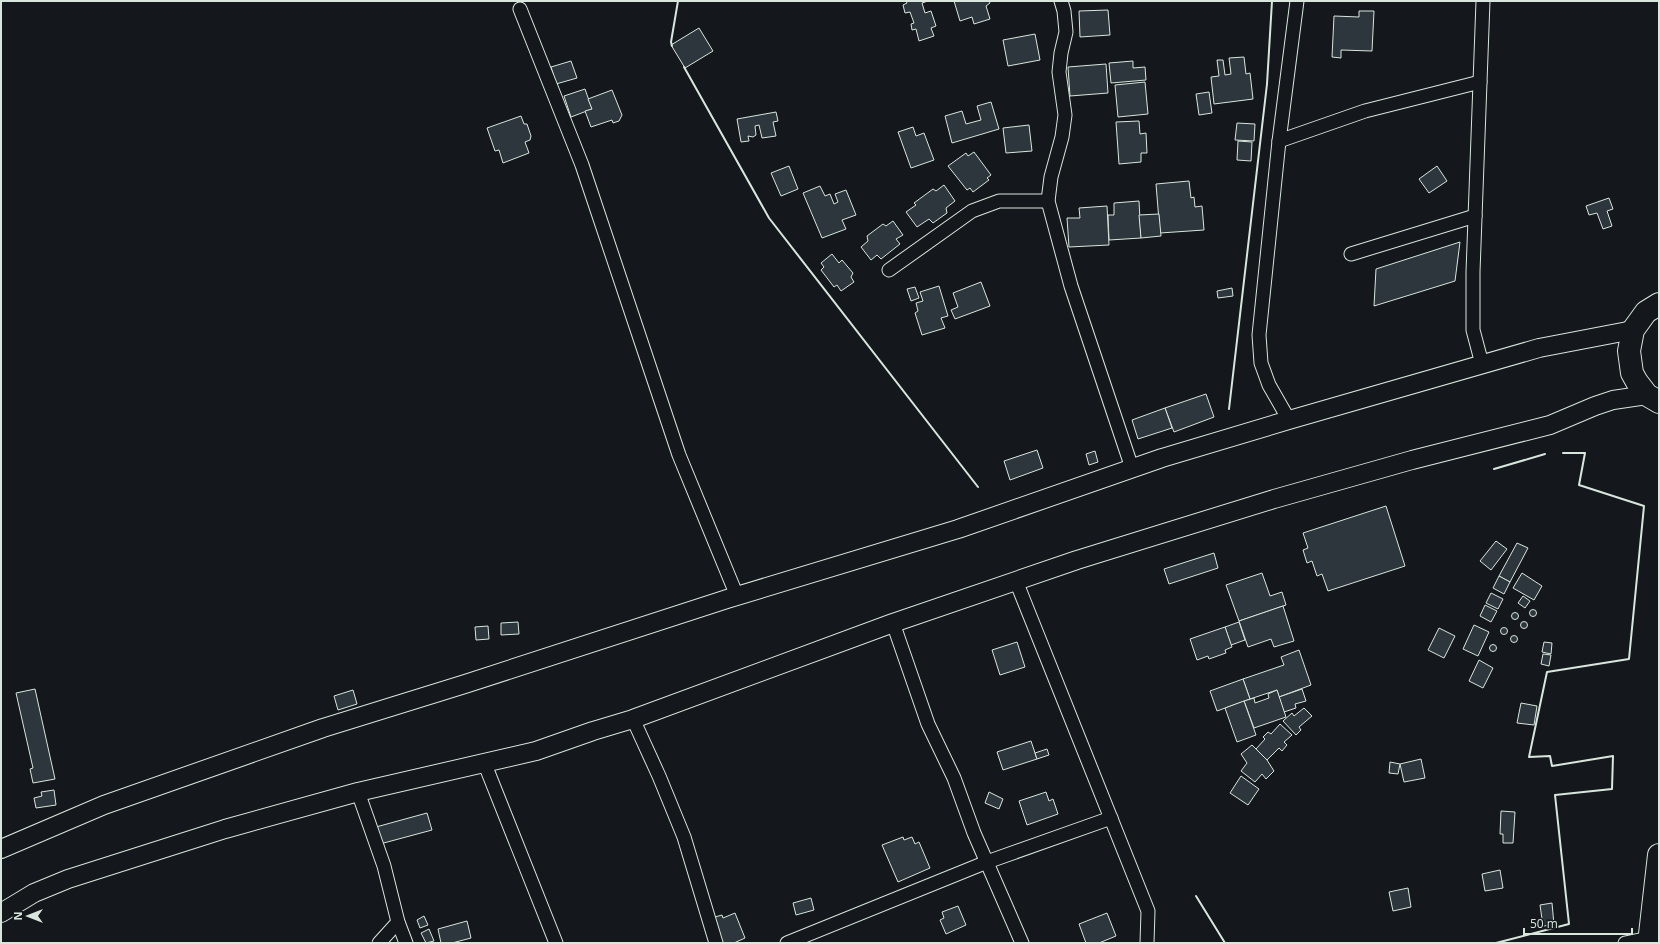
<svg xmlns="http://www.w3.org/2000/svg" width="1660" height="944" font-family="'Open Sans',sans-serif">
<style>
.building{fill:#2c363c;stroke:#d8e6dc}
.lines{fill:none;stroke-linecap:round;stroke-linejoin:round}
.street-casing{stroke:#d8e6dc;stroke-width:15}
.secondary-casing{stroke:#d8e6dc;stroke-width:20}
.highway-casing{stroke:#d8e6dc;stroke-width:24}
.street{stroke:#14181c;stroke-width:13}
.secondary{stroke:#14181c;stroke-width:18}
.highway{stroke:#14181c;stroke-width:22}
.wall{stroke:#d8e6dc;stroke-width:2}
</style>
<rect width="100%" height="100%" fill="#14181c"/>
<g class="building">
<polygon points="906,1 928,1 922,3 925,13 931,11 936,26 931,28 934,36 919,41 916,29 912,30 911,24 914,23 910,12 905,13 903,5 907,3"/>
<polygon points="954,1 989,1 990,3 986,6 990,19 974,24 972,17 960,21"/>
<polygon points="1108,10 1110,35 1080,37 1079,11"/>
<polygon points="1359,11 1374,11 1372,51 1341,50 1341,58 1332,57 1334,16 1359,17"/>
<polygon points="699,28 713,51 685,68 671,45"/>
<polygon points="1035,34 1040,60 1008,66 1003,40"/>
<polygon points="1244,57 1246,74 1250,73 1253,99 1214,104 1211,77 1219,76 1217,60 1223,60 1225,75 1231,74 1229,58"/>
<polygon points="571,61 577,78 556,84 551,67"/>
<polygon points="1133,61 1133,68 1145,67 1146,80 1111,83 1109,63"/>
<polygon points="1106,64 1108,93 1070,96 1068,67"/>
<polygon points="1145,82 1148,114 1118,117 1115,85"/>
<polygon points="585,89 592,109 571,117 564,96"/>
<polygon points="612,90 622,115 619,121 613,123 612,120 591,127 585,111 592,109 588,99"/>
<polygon points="1209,92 1212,113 1199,115 1196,94"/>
<polygon points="991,102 999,129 952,143 945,116 962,111 966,124 981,120 977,106"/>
<polygon points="776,112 778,121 773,122 776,136 762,138 759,125 755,126 756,135 753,137 748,136 749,141 741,142 737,119"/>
<polygon points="521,116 524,124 527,124 531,136 530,140 525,142 529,153 503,163 499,150 495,151 487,128"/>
<polygon points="1139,121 1140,134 1146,133 1147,153 1141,153 1141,162 1119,164 1116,122"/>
<polygon points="1237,123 1255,124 1254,141 1235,140"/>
<polygon points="1029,125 1032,151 1006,153 1003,128"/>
<polygon points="913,127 916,136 924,133 934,160 911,168 898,132"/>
<polygon points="1238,141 1252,142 1251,161 1237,160"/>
<polygon points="974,152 991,175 987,178 989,180 973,192 970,188 967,190 948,166 966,153 968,156"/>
<polygon points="789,166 798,189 781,196 771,173"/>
<polygon points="1437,166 1447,181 1429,193 1419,179"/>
<polygon points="1189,181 1191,198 1194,197 1195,207 1202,206 1204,230 1160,233 1156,184"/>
<polygon points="944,185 955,201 946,208 947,213 933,223 929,219 917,227 906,212 916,205 914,203 933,189 936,191"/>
<polygon points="820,186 825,196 830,194 834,204 838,202 835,194 846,190 856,215 842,220 846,229 822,238 803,193"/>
<polygon points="1609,198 1613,209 1607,211 1612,226 1603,229 1597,213 1589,215 1586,206"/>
<polygon points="1139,201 1141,238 1109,240 1108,215 1114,215 1114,203"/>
<polygon points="1107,206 1109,245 1069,247 1067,218 1080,218 1079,208"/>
<polygon points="1159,214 1161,236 1141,238 1139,215"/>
<polygon points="893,221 903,235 896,239 900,244 881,259 877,255 871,260 861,247 868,241 867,236 883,224 886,226"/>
<polygon points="1460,242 1455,281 1374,306 1376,269"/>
<polygon points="832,254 839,263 842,260 853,273 851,277 854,282 841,291 837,285 834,287 821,270 824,267 821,263"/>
<polygon points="981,282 990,306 955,319 951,310 958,307 953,293"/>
<polygon points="939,286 948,316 941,318 945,328 922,335 915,313 918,311 916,303 923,301 920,292"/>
<polygon points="915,287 919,298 911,301 907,289"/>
<polygon points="1232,288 1233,296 1218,298 1217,291"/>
<polygon points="1206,394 1214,417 1174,432 1165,408"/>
<polygon points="1165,408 1172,428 1138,439 1132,420"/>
<polygon points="1037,450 1043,468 1010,480 1004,461"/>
<polygon points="1095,451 1098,462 1089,465 1086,454"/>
<polygon points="1386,506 1405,566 1328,591 1322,574 1317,576 1312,561 1307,563 1303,550 1308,548 1303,533"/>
<polygon points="1496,541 1507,549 1491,570 1480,561"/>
<polygon points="1517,543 1528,548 1510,582 1499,576"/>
<polygon points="1214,553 1218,568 1169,584 1164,569"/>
<polygon points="1262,573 1270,596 1282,592 1286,605 1239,621 1226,585"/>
<polygon points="1522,573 1542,586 1534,600 1513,588"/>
<polygon points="1499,576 1510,582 1504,594 1493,588"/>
<polygon points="1491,593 1503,599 1498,609 1486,603"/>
<polygon points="1523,596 1530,601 1525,608 1518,603"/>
<polygon points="1485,605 1497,611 1491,622 1480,616"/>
<polygon points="1283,606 1294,641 1274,647 1271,639 1248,647 1239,621"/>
<circle cx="1533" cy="613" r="3.5"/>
<circle cx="1515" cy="616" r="3.5"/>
<circle cx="1524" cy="625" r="3.5"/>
<polygon points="518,622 519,634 501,635 501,623"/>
<polygon points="1239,622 1245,640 1231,645 1225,627"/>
<polygon points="1474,625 1489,632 1478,656 1463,649"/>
<polygon points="488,626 489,639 476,640 475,627"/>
<polygon points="1225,627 1232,647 1225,650 1226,653 1209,659 1208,656 1197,660 1190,639"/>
<circle cx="1504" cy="631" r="3.5"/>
<polygon points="1439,628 1455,636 1444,658 1428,650"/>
<circle cx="1514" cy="639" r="3.5"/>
<polygon points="1017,642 1025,667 1000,675 992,650"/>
<polygon points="1544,642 1552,643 1551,654 1542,652"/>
<circle cx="1493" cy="648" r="3.5"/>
<polygon points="1299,650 1311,685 1279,697 1277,690 1250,699 1243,679 1284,665 1281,657"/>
<polygon points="1543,654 1551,655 1549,666 1541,664"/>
<polygon points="1479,660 1493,668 1483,688 1469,681"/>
<polygon points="1243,679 1250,699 1217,711 1210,691"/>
<polygon points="35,689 55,779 33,783 30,769 33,768 16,693"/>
<polygon points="1302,689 1306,701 1295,704 1296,708 1284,712 1279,697"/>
<polygon points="353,690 357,704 338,710 334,696"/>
<polygon points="1277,690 1286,717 1254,728 1244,701 1254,698 1255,703 1269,698 1268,694"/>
<polygon points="1244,701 1256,735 1237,742 1225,708"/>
<polygon points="1521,703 1537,706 1534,725 1517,723"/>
<polygon points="1304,708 1312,716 1299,727 1301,730 1296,735 1283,721 1292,713 1294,716"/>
<polygon points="1280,724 1292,735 1284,742 1287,745 1282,751 1279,748 1267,760 1256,749 1265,739 1263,737 1268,732 1271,734"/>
<polygon points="1031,741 1037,759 1003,770 997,752"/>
<polygon points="1252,745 1267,760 1274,771 1266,779 1262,774 1255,782 1241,771 1247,763 1241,754"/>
<polygon points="1047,749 1049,755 1037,759 1035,753"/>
<polygon points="1421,759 1425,778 1404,782 1400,764"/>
<polygon points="1390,762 1400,764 1398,774 1389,773"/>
<polygon points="1241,776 1259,789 1248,805 1230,793"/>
<polygon points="54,790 56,805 36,808 34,798 42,796 41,792"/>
<polygon points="989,792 1003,799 999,809 985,803"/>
<polygon points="1046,792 1049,801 1053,799 1058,814 1027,825 1019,801"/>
<polygon points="1501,811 1515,812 1513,843 1503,843 1503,834 1500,834"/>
<polygon points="427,813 432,830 380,844 376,827"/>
<polygon points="903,837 904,840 912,837 915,844 919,842 930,868 898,882 882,845"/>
<polygon points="1500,870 1503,888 1485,891 1482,874"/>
<polygon points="1408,888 1411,907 1393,911 1389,892"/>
<polygon points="811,898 814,910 796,915 793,903"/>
<polygon points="1552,903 1554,925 1543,926 1540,905"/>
<polygon points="958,906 966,925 946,934 940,920 944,918 942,912"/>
<polygon points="735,913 745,938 734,943 719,943 715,917 722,915 723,918"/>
<polygon points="1107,913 1116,936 1099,943 1086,943 1079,924"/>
<polygon points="424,916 428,925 420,928 417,920"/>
<polygon points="467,921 471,938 452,943 441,943 438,929"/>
<polygon points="429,929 434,941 426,943 421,933"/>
</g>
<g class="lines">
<defs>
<g id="street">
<polyline points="1061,1 1064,11 1066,32 1061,53 1059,72 1065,115 1062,137 1051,177 1048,201 1071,286 1132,468"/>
<polyline points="520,9 582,165 679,455 737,596"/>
<polyline points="1279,141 1365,111 1480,82"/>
<polyline points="1351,254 1475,216"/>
<polyline points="889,270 972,211 999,201 1048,201"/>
<polyline points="1482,364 1473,330 1473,272 1483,1"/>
<polyline points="1289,420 1269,385 1261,363 1259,335 1279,141 1297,1"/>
<polyline points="1016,581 1148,911 1147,943"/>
<polyline points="893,623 928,724 954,778 974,833 1022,943"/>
<polyline points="633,719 659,776 684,837 716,943"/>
<polyline points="484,762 556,943"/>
<polyline points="358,792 384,866 398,922 406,943"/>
<polyline points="379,943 398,922"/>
<polyline points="787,943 987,862 1111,818"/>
<polyline points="1625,943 1649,938"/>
</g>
<g id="secondary">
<polyline points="1,849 104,805 323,728 465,684 727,599 958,529 1162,458 1289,420 1539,348 1633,330"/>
<polyline points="1,913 34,893 68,879 225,829 358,792 536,751 593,731 633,719 893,623 1077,560 1274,499 1412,460 1550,425 1595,406 1613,400 1647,395"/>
</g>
<g id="highway">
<polyline points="1659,304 1646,312 1633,330 1629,351 1632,373 1637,382 1647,395 1659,402"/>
<polyline points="1649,943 1659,855"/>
</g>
</defs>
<use href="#street" class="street-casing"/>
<use href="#secondary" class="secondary-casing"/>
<use href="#highway" class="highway-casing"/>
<use href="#street" class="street"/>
<use href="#secondary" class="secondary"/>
<use href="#highway" class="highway"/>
<g class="wall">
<polyline points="672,46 671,42 678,1"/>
<polyline points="684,67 769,218 978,487"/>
<polyline points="1229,409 1267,84 1272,1"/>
<polyline points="1494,469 1545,454"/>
<polyline points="1196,896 1225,943"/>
<polyline points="1496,943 1569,924 1555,795 1612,789 1613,756 1552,766 1550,756 1529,757 1547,672 1629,659 1644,506 1579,485 1585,453 1563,453"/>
</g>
</g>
<rect width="1660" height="944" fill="none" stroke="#d8e6dc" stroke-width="4"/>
<g transform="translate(28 916) rotate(270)" stroke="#14181c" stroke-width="3" paint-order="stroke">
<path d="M0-3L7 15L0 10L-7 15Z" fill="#d8e6dc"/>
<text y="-6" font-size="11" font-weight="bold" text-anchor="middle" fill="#d8e6dc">N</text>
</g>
<path d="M1524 928v6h108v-6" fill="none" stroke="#d8e6dc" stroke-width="2"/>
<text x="1530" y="928" font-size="12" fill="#d8e6dc" stroke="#14181c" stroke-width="3" paint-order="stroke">50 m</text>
</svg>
